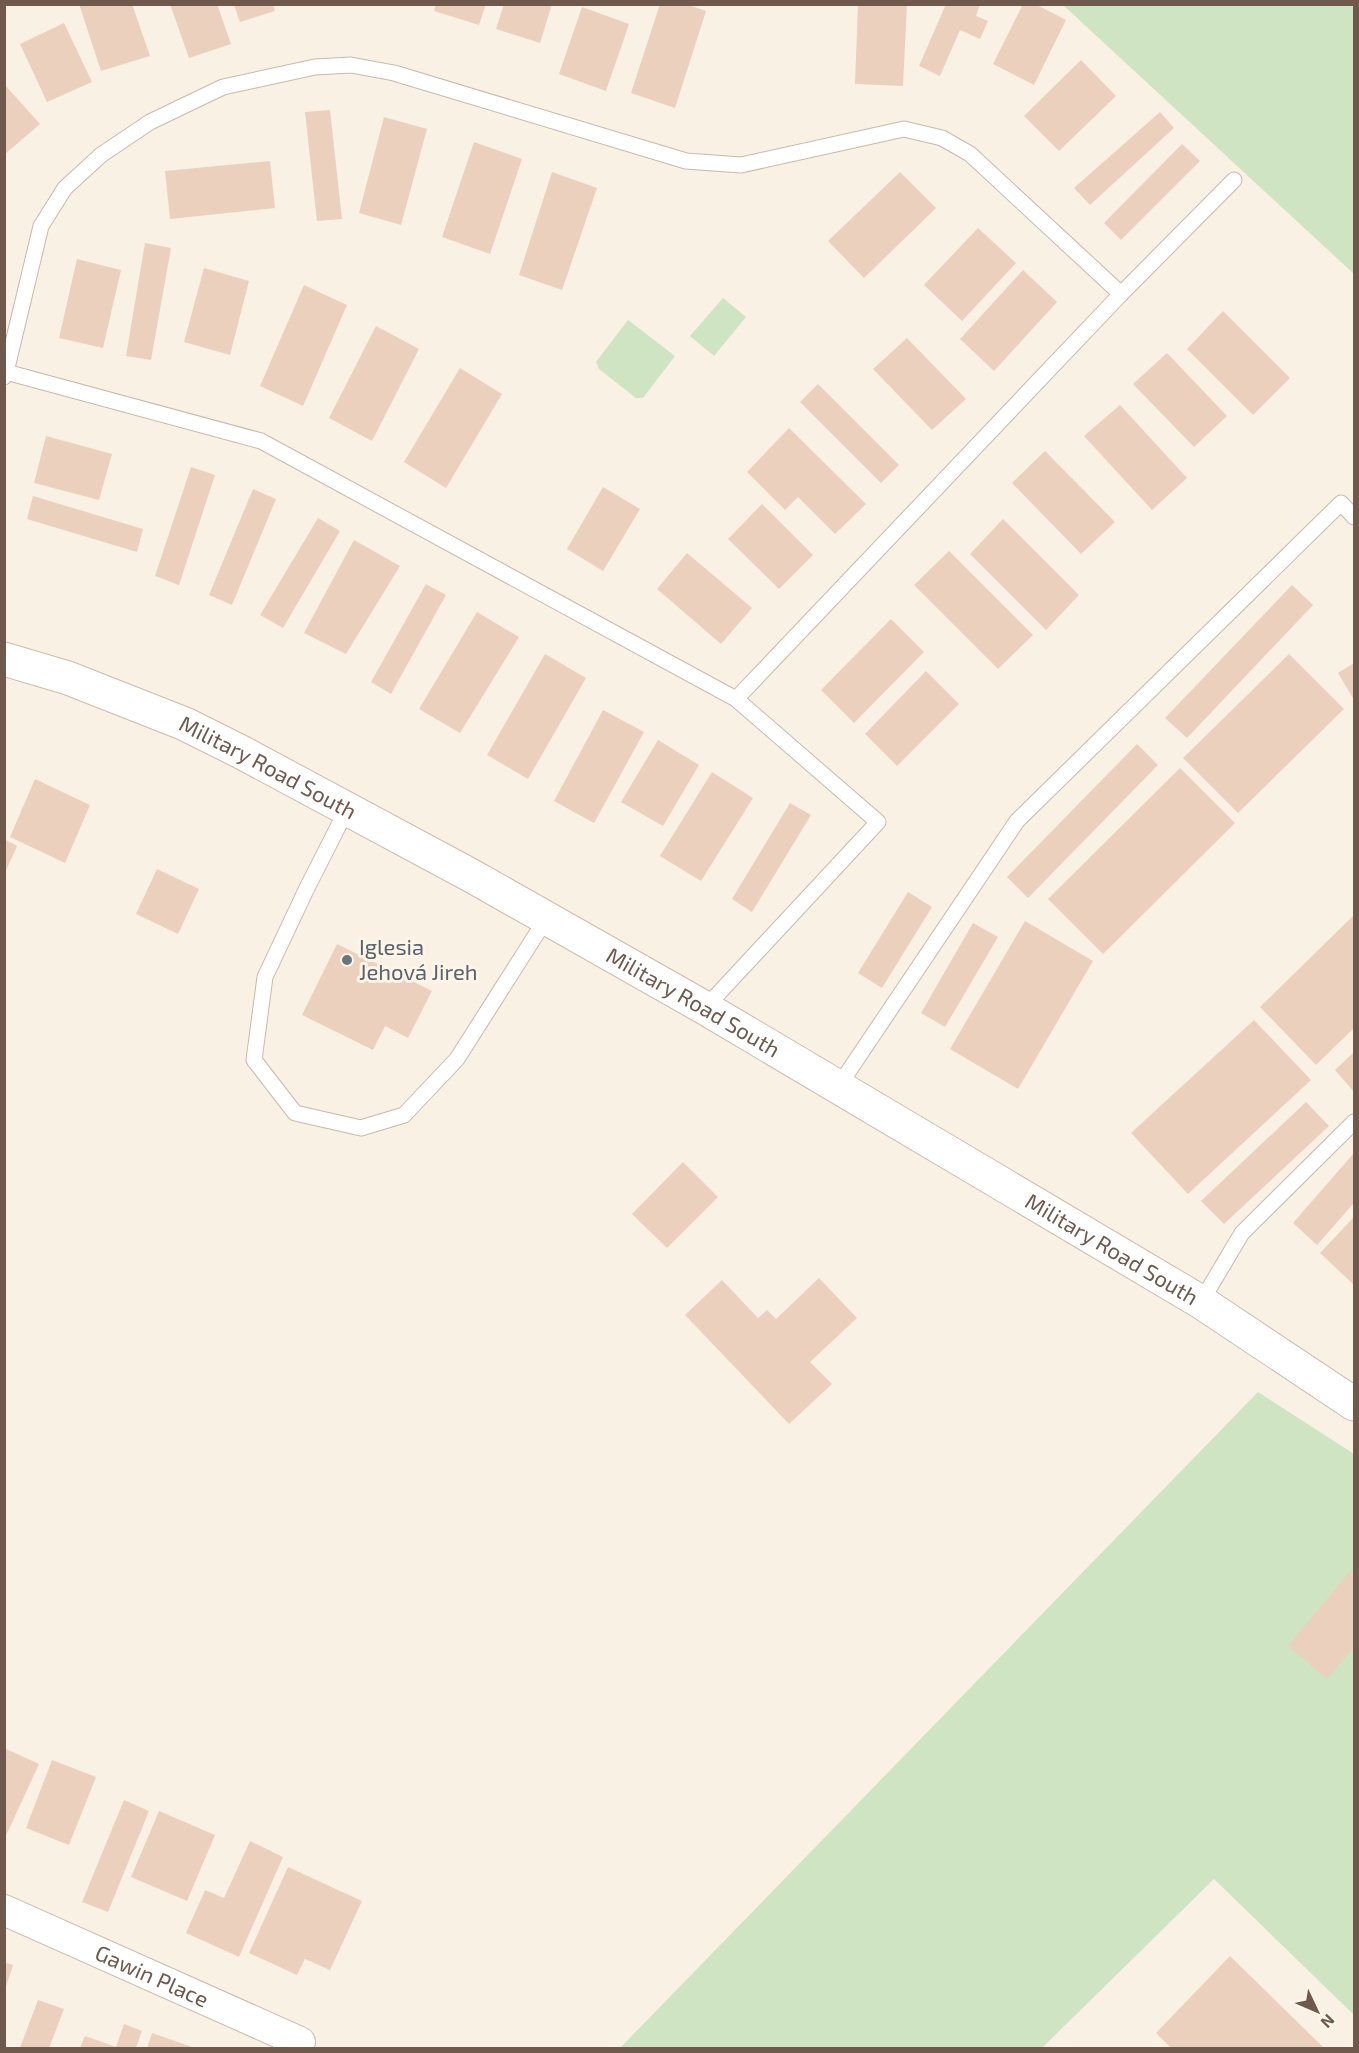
<svg xmlns="http://www.w3.org/2000/svg" width="1359" height="2053" font-family="'Exo 2',sans-serif">
<style>
.green{fill:#cfe4c3}
.building{fill:#ebd1bd}
.lines{fill:none;stroke-linecap:round;stroke-linejoin:round}
.lane-casing{stroke:#c8b9ab;stroke-width:17}
.street-casing{stroke:#c8b9ab;stroke-width:32}
.secondary-casing{stroke:#cdbbab;stroke-width:35}
.lane{stroke:#fff;stroke-width:15}
.street{stroke:#fff;stroke-width:30}
.secondary{stroke:#fff;stroke-width:33}
.worship-dot{fill:#6b7280;stroke:#fcf5e8;stroke-width:2}
.labels{text-anchor:middle;stroke-width:6;stroke-linejoin:round;paint-order:stroke}
.street-label{font-size:22px;fill:#6e594c;stroke:#fcf5e8}
.worship-label{font-size:22px;fill:#5b616d;stroke:#fcf5e8;text-anchor:start}
</style>
<rect width="100%" height="100%" fill="#f9f1e3"/>
<g class="green">
<polygon points="1063,5 1354,5 1354,274"/>
<polygon points="723,298 746,317 714,356 690,336"/>
<polygon points="628,320 675,356 643,398 636,398 599,369 596,362"/>
<polygon points="1258,1392 1354,1454 1354,2015 1214,1879 1042,2048 620,2048"/>
</g>
<g class="building">
<polygon points="79,4 132,4 150,56 101,71"/>
<polygon points="170,4 217,4 231,44 189,58"/>
<polygon points="436,4 486,4 479,25 434,11"/>
<polygon points="504,4 552,4 540,43 496,29"/>
<polygon points="660,4 686,4 706,11 675,108 631,93"/>
<polygon points="858,4 907,4 903,86 855,84"/>
<polygon points="946,4 980,4 976,16 988,21 980,39 960,30 940,76 919,66"/>
<polygon points="1023,4 1035,4 1066,20 1034,85 993,64"/>
<polygon points="234,5 273,5 275,11 240,22"/>
<polygon points="582,7 629,24 606,91 559,74"/>
<polygon points="64,23 92,82 47,102 20,44"/>
<polygon points="1081,60 1116,96 1059,151 1024,116"/>
<polygon points="4,84 40,124 4,155"/>
<polygon points="330,110 342,219 317,221 305,112"/>
<polygon points="1160,112 1174,128 1090,205 1074,188"/>
<polygon points="384,117 427,129 401,225 359,213"/>
<polygon points="474,142 522,159 490,254 442,237"/>
<polygon points="1182,144 1200,161 1121,240 1104,223"/>
<polygon points="270,161 275,208 170,219 165,171"/>
<polygon points="552,172 597,188 562,290 519,275"/>
<polygon points="900,172 936,208 864,278 828,241"/>
<polygon points="978,228 1016,263 962,321 924,285"/>
<polygon points="145,243 171,248 151,360 126,356"/>
<polygon points="77,259 121,270 103,348 59,338"/>
<polygon points="204,268 249,281 230,355 184,342"/>
<polygon points="1023,270 1057,302 994,371 960,339"/>
<polygon points="304,285 347,305 303,406 260,386"/>
<polygon points="1223,311 1290,378 1253,415 1187,349"/>
<polygon points="376,326 419,349 372,441 329,418"/>
<polygon points="907,338 966,399 932,430 873,369"/>
<polygon points="1167,353 1227,416 1194,447 1133,384"/>
<polygon points="460,368 502,394 446,488 404,462"/>
<polygon points="818,384 899,465 881,483 800,402"/>
<polygon points="1120,405 1187,478 1152,510 1084,436"/>
<polygon points="789,428 866,504 835,534 798,497 785,510 747,472"/>
<polygon points="46,436 112,454 99,500 34,483"/>
<polygon points="1045,451 1115,522 1081,554 1012,483"/>
<polygon points="191,467 215,475 179,585 155,576"/>
<polygon points="603,487 640,509 603,571 567,549"/>
<polygon points="253,489 276,499 232,605 209,595"/>
<polygon points="33,496 143,529 137,552 27,519"/>
<polygon points="762,504 813,555 779,589 728,539"/>
<polygon points="318,518 340,531 283,628 260,615"/>
<polygon points="1003,519 1079,595 1046,630 970,554"/>
<polygon points="354,540 400,566 346,654 304,633"/>
<polygon points="949,551 1033,635 998,669 914,585"/>
<polygon points="687,553 752,608 721,644 657,589"/>
<polygon points="426,584 446,595 391,694 371,682"/>
<polygon points="1292,585 1313,605 1187,738 1165,718"/>
<polygon points="477,612 519,637 460,733 419,709"/>
<polygon points="891,619 924,652 854,723 821,690"/>
<polygon points="545,654 586,678 528,779 487,755"/>
<polygon points="1289,654 1344,709 1238,813 1183,758"/>
<polygon points="1354,663 1354,700 1338,673"/>
<polygon points="926,671 959,704 897,766 865,734"/>
<polygon points="603,710 644,732 594,823 554,801"/>
<polygon points="658,740 699,765 663,826 621,802"/>
<polygon points="1137,744 1158,765 1028,898 1007,877"/>
<polygon points="1180,768 1235,823 1103,954 1048,899"/>
<polygon points="712,772 753,798 701,881 660,856"/>
<polygon points="35,779 90,805 65,863 10,837"/>
<polygon points="790,803 811,815 752,912 732,899"/>
<polygon points="4,839 17,846 4,875"/>
<polygon points="157,869 199,889 178,934 136,914"/>
<polygon points="908,892 932,907 882,988 858,973"/>
<polygon points="1354,915 1354,1028 1316,1065 1260,1007"/>
<polygon points="1025,921 1093,961 1018,1089 950,1049"/>
<polygon points="973,923 998,937 945,1027 921,1013"/>
<polygon points="337,944 432,991 408,1038 385,1026 373,1050 302,1015"/>
<polygon points="1254,1020 1311,1080 1188,1194 1131,1133"/>
<polygon points="1354,1052 1354,1092 1335,1070"/>
<polygon points="1306,1102 1329,1126 1224,1224 1201,1201"/>
<polygon points="1354,1153 1354,1203 1317,1245 1293,1223"/>
<polygon points="683,1162 718,1197 667,1248 632,1214"/>
<polygon points="1354,1217 1354,1285 1320,1253"/>
<polygon points="819,1278 857,1318 810,1362 832,1384 789,1424 685,1315 722,1280 758,1318 767,1310 776,1319"/>
<polygon points="1352,1569 1354,1571 1354,1647 1327,1679 1288,1646"/>
<polygon points="4,1748 39,1764 4,1840"/>
<polygon points="52,1760 96,1777 69,1845 26,1828"/>
<polygon points="124,1800 149,1811 108,1912 82,1902"/>
<polygon points="159,1811 215,1835 187,1901 131,1877"/>
<polygon points="250,1841 283,1857 239,1957 186,1933 205,1890 224,1898"/>
<polygon points="288,1867 362,1901 330,1970 305,1959 297,1975 249,1953"/>
<polygon points="1230,1956 1324,2048 1171,2048 1156,2033"/>
<polygon points="4,1962 13,1965 5,1990 4,1990"/>
<polygon points="38,2000 64,2009 49,2048 20,2048"/>
<polygon points="124,2024 142,2031 136,2048 80,2048 85,2036 116,2047"/>
<polygon points="152,2033 195,2048 147,2048"/>
</g>
<g class="lines">
<defs>
<g id="lane">
<polyline points="1121,294 1234,180"/>
<polyline points="6,372 41,226 65,188 101,155 150,122 223,87 315,67 351,65 394,73 686,161 741,165 904,129 942,138 970,154 1121,294 736,699"/>
<polyline points="4,377 6,372 261,441 736,699 878,822 705,1008"/>
<polyline points="347,809 306,890 265,977 254,1060 295,1113 361,1128 404,1115 457,1059 546,919"/>
<polyline points="838,1087 1017,821 1341,503 1354,517"/>
<polyline points="1201,1302 1242,1233 1354,1122"/>
</g>
<g id="street">
<path id="s1" d="M4 1910 300 2042"/>
</g>
<g id="secondary">
<path id="s2" d="M4 659 68 678 185 724 241 752 472 876 705 1008 1201 1302 1354 1404"/>
</g>
</defs>
<use href="#lane" class="lane-casing"/>
<use href="#street" class="street-casing"/>
<use href="#secondary" class="secondary-casing"/>
<use href="#lane" class="lane"/>
<use href="#street" class="street"/>
<use href="#secondary" class="secondary"/>
</g>
<circle class="worship-dot" cx="347" cy="960" r="6"/>
<g class="labels">
<g class="street-label">
<text dy="8" stroke="none"><textPath href="#s2" startOffset="286">Military Road South</textPath></text>
<text dy="8" stroke="none"><textPath href="#s2" startOffset="772">Military Road South</textPath></text>
<text dy="8" stroke="none"><textPath href="#s2" startOffset="1258">Military Road South</textPath></text>
<text dy="8" stroke="none"><textPath href="#s1" startOffset="162">Gawin Place</textPath></text>
</g>
<g class="worship-label">
<text x="359" y="955">Iglesia<tspan x="359" dy="25">Jehová Jireh</tspan></text>
</g>
</g>
<rect width="1359" height="2053" fill="none" stroke="#6e594c" stroke-width="12"/>
<g transform="translate(1317 2011) rotate(134)" stroke="#fcf5e8" stroke-width="4.5" paint-order="stroke">
<path d="M0-4.5L10 22L0 15L-10 22Z" fill="#6e594c"/>
<text y="-9" font-size="16" font-weight="bold" text-anchor="middle" fill="#6e594c">N</text>
</g>
</svg>
